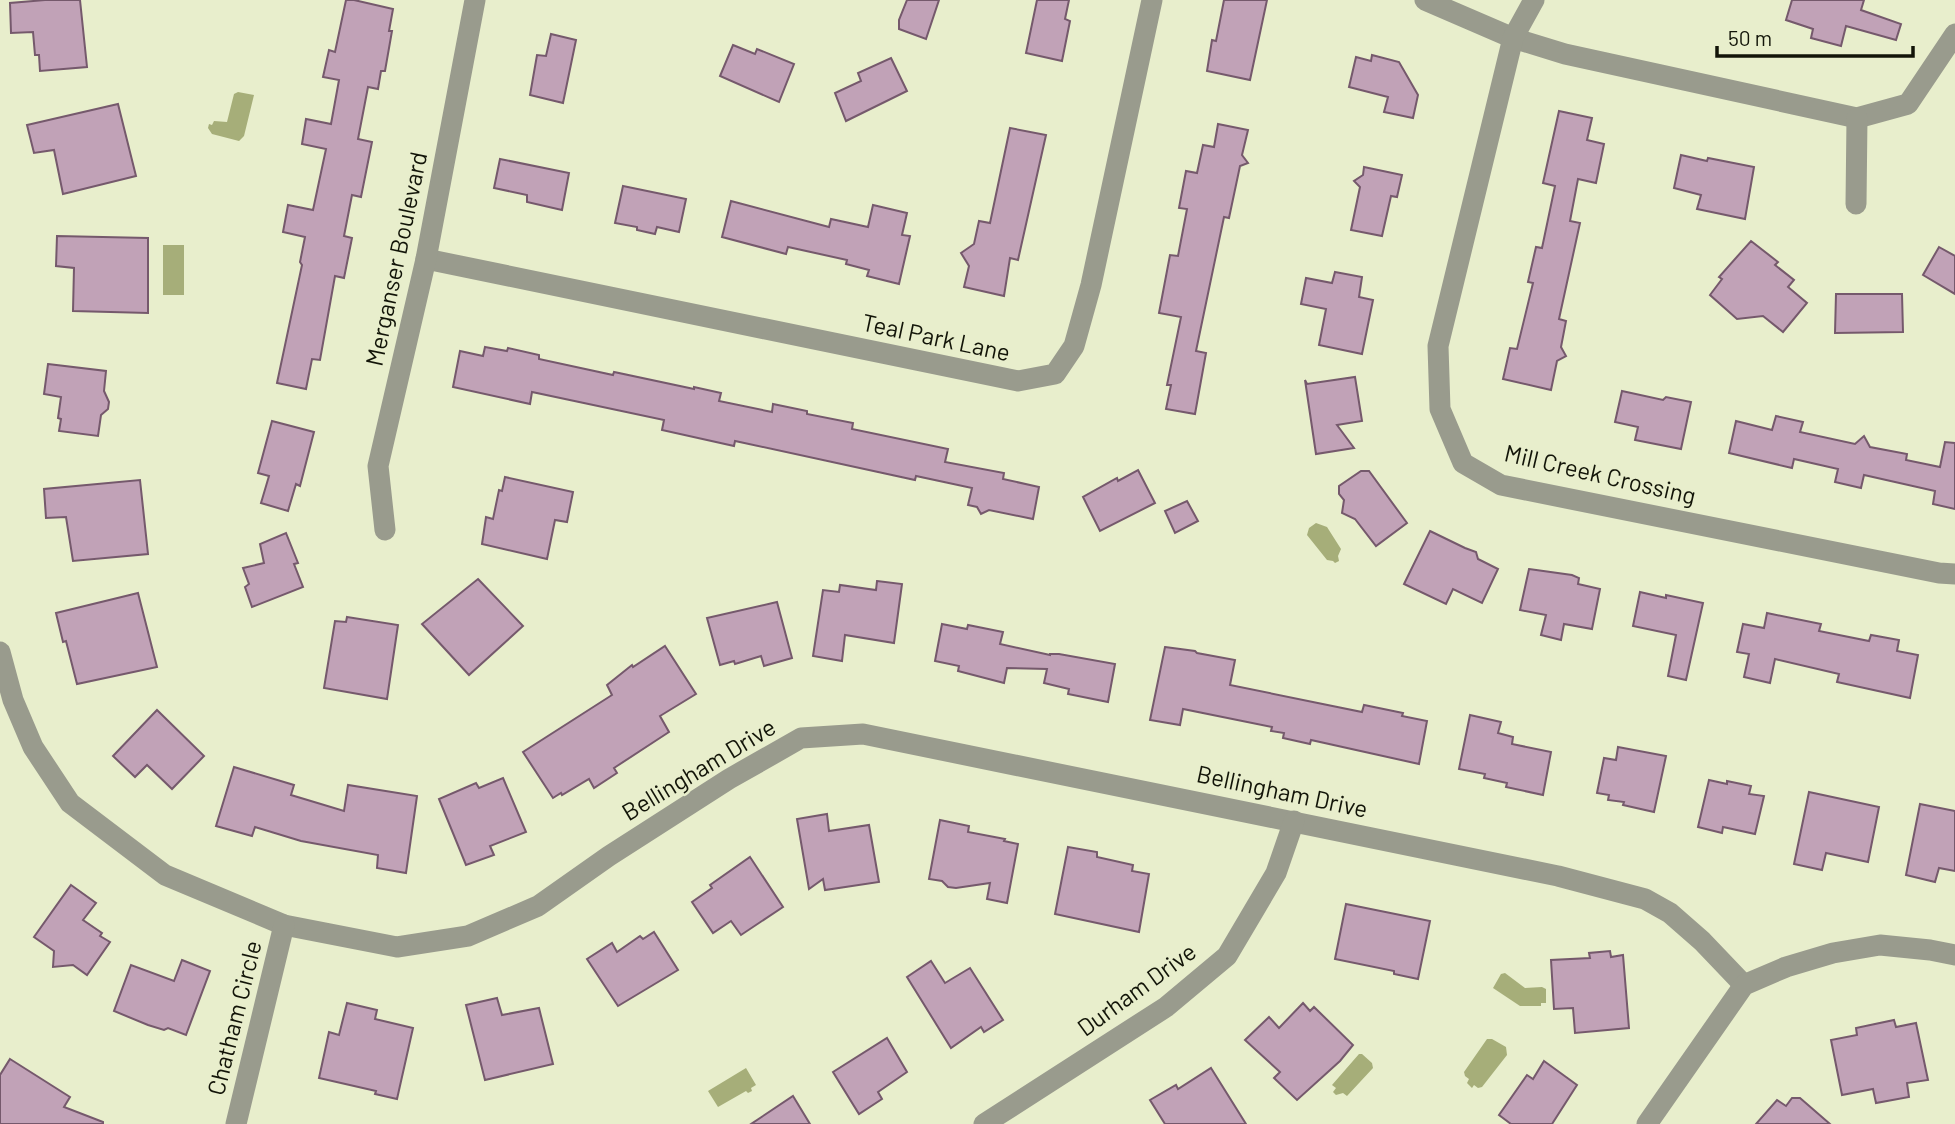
<svg xmlns="http://www.w3.org/2000/svg" width="1955" height="1124" font-family="Barlow,sans-serif">
<style>
.water{fill:#a6ae79}
.building{fill:#c1a2b7;stroke:#75596c;stroke-width:2}
.lines{fill:none;stroke-linecap:round;stroke-linejoin:round}
.street{stroke:#999b8d;stroke-width:21}
.labels{text-anchor:middle;stroke-width:5;stroke-linejoin:round;paint-order:stroke}
.street-label{font-size:24px;fill:#121408;stroke:#e8eecc}
</style>
<rect width="100%" height="100%" fill="#e8eecc"/>
<g class="water">
<polygon points="238,92 254,95 244,136 239,141 212,134 208,128 209,124 212,125 214,121 227,122 234,94"/>
<rect x="163" y="245" width="21" height="50"/>
<polygon points="1316,523 1327,527 1341,549 1338,556 1339,561 1335,563 1333,561 1327,560 1307,535 1309,528"/>
<polygon points="1505,973 1525,988 1542,987 1546,989 1546,1003 1541,1003 1541,1006 1520,1006 1493,988 1501,974"/>
<polygon points="1487,1039 1492,1039 1506,1047 1507,1055 1482,1087 1478,1088 1474,1085 1472,1088 1467,1083 1469,1079 1465,1076 1464,1072"/>
<polygon points="1359,1054 1362,1054 1372,1063 1373,1068 1347,1096 1343,1093 1336,1095 1333,1092 1336,1088 1332,1085"/>
<polygon points="746,1068 756,1085 751,1088 752,1091 748,1093 746,1091 718,1107 708,1091"/>
</g>
<g class="building">
<polygon points="45,0 80,0 87,67 40,71 39,55 35,55 33,32 11,33 10,3"/>
<polygon points="346,0 354,0 393,9 389,31 392,31 385,71 381,71 378,89 368,87 358,139 372,142 361,197 352,195 344,236 352,238 344,278 335,276 320,360 312,359 306,389 277,383 302,265 300,262 305,237 283,232 288,205 313,210 326,149 302,144 306,119 331,124 339,80 323,77 329,50 335,52"/>
<polygon points="907,0 939,0 926,39 899,29 899,20"/>
<polygon points="1037,0 1069,0 1065,19 1070,21 1062,61 1026,53"/>
<polygon points="1224,0 1267,0 1250,80 1207,71 1212,40 1216,41"/>
<polygon points="1792,0 1864,0 1861,10 1901,24 1896,40 1846,26 1841,46 1811,38 1813,29 1786,20"/>
<polygon points="551,34 576,40 563,103 530,95 537,55 546,56"/>
<polygon points="733,45 755,54 757,49 794,64 779,102 720,76"/>
<polygon points="1372,55 1399,62 1418,95 1413,118 1384,112 1388,97 1349,87 1356,57 1371,61"/>
<polygon points="891,58 907,91 846,121 835,93 861,81 858,73"/>
<polygon points="118,104 136,176 63,194 54,150 34,153 27,125"/>
<polygon points="1559,111 1592,118 1587,140 1604,144 1596,183 1578,179 1570,221 1580,223 1559,319 1566,321 1561,347 1566,356 1557,361 1551,390 1503,379 1510,348 1517,349 1533,283 1528,282 1536,247 1542,248 1555,186 1543,183"/>
<polygon points="1218,124 1248,130 1242,155 1248,163 1240,166 1229,218 1224,217 1196,351 1206,353 1195,414 1166,409 1171,385 1167,385 1181,317 1159,313 1170,255 1178,256 1187,209 1179,208 1186,171 1197,173 1203,145 1214,147"/>
<polygon points="1010,128 1046,135 1018,260 1010,258 1004,296 964,287 969,266 961,253 974,244 979,221 990,223"/>
<polygon points="1681,155 1707,161 1708,158 1754,167 1745,219 1697,209 1701,195 1674,188"/>
<polygon points="500,159 569,173 562,210 527,202 527,195 494,188"/>
<polygon points="1364,167 1402,175 1397,197 1391,196 1382,236 1351,230 1360,187 1354,181 1363,175"/>
<polygon points="623,186 686,199 679,232 657,227 655,234 637,230 637,227 615,223"/>
<polygon points="731,201 829,227 831,219 868,227 873,205 907,213 902,235 910,236 899,284 867,276 869,270 846,264 847,260 788,247 786,254 722,237"/>
<polygon points="57,236 148,238 148,313 73,311 74,268 56,266"/>
<polygon points="1751,241 1778,262 1775,265 1794,280 1788,287 1807,303 1783,332 1763,316 1737,319 1710,295 1722,279 1719,277"/>
<polygon points="1939,247 1955,256 1955,294 1923,275"/>
<polygon points="1335,272 1362,277 1359,297 1373,300 1362,354 1319,345 1326,309 1301,304 1306,278 1332,283"/>
<polygon points="1836,294 1902,294 1903,332 1835,333"/>
<polygon points="485,347 507,351 508,348 539,355 539,359 613,375 614,372 694,389 694,387 721,393 719,401 772,412 773,404 807,411 807,414 853,423 852,429 948,449 945,462 1004,473 1003,479 1039,487 1033,519 989,510 981,514 977,507 968,505 972,488 916,476 915,480 735,441 734,446 662,430 664,420 532,392 530,404 453,387 460,351 483,356"/>
<polygon points="48,364 106,371 104,391 109,402 108,409 101,415 98,436 59,431 61,419 58,418 61,397 44,394"/>
<polygon points="1355,377 1362,421 1337,425 1354,448 1316,454 1305,380 1307,384"/>
<polygon points="1622,391 1663,400 1666,397 1691,402 1681,449 1635,440 1638,427 1615,422"/>
<polygon points="1776,416 1803,422 1800,432 1855,444 1864,436 1870,447 1907,454 1906,460 1940,467 1945,442 1955,443 1955,509 1933,504 1935,491 1864,475 1861,488 1835,482 1838,469 1794,459 1792,468 1729,453 1736,421 1772,430"/>
<polygon points="272,421 314,432 300,486 296,484 288,511 261,503 269,476 258,473"/>
<polygon points="1138,470 1155,503 1100,531 1083,497 1117,478 1118,481"/>
<polygon points="1361,471 1369,471 1407,523 1376,546 1355,519 1342,513 1344,500 1339,494 1339,486"/>
<polygon points="505,477 573,492 567,522 555,520 547,559 482,544 486,517 493,519 499,490 502,491"/>
<polygon points="140,480 148,554 73,561 66,517 46,518 44,489"/>
<polygon points="1187,501 1198,521 1175,533 1165,511"/>
<polygon points="1430,531 1465,548 1476,552 1478,559 1498,569 1482,603 1453,589 1446,604 1404,584"/>
<polygon points="286,533 298,563 294,564 303,587 252,607 245,587 249,584 243,568 264,563 260,544"/>
<polygon points="1529,569 1572,575 1579,578 1578,584 1600,589 1592,629 1564,624 1561,640 1541,635 1546,615 1520,610"/>
<polygon points="478,579 523,626 469,675 422,624"/>
<polygon points="877,581 902,584 894,643 845,635 842,661 813,656 823,590 839,592 840,585 876,590"/>
<polygon points="1640,592 1666,598 1666,595 1703,603 1686,680 1668,676 1676,635 1633,626"/>
<polygon points="138,593 157,667 77,684 66,641 63,642 56,613"/>
<polygon points="777,602 792,658 764,666 761,656 735,664 734,661 720,665 707,618"/>
<polygon points="1767,613 1821,624 1819,631 1869,641 1871,635 1899,640 1897,651 1918,655 1910,698 1837,682 1839,674 1775,659 1770,683 1744,677 1749,654 1737,652 1743,624 1764,628"/>
<polygon points="347,617 398,625 387,699 324,688 335,621 346,622"/>
<polygon points="942,624 967,629 968,625 1003,632 1000,644 1050,655 1050,654 1059,654 1115,664 1108,702 1068,694 1069,689 1044,683 1047,669 1007,668 1004,683 958,671 959,666 935,661"/>
<polygon points="665,646 696,694 660,716 669,732 614,768 617,773 594,788 589,779 562,795 561,793 553,798 523,752 612,695 607,685 632,665 633,667"/>
<polygon points="1165,647 1195,651 1197,653 1235,660 1230,685 1362,712 1364,705 1403,713 1402,716 1427,721 1419,764 1311,740 1310,744 1283,738 1284,733 1271,731 1272,727 1183,709 1180,725 1150,720"/>
<polygon points="157,710 204,756 172,789 147,765 135,777 113,756"/>
<polygon points="1470,715 1501,722 1498,733 1513,737 1512,744 1551,752 1543,795 1506,787 1507,783 1484,778 1485,774 1459,769"/>
<polygon points="1618,747 1666,756 1654,812 1623,805 1624,802 1608,800 1609,795 1597,793 1604,758 1616,760"/>
<polygon points="234,767 294,785 291,795 344,811 348,785 417,796 406,873 377,868 378,855 301,841 255,827 252,836 216,826"/>
<polygon points="503,778 526,832 490,846 494,855 466,865 439,799 476,783 479,788"/>
<polygon points="1709,780 1727,784 1727,781 1751,786 1749,794 1764,796 1755,834 1723,827 1722,833 1698,827"/>
<polygon points="1809,792 1879,807 1868,862 1826,853 1822,870 1794,864"/>
<polygon points="1920,804 1955,811 1955,871 1939,868 1935,882 1906,875"/>
<polygon points="827,814 829,831 869,825 879,882 825,890 823,879 809,889 797,819"/>
<polygon points="940,820 969,826 968,832 1005,839 1004,841 1018,844 1007,903 987,899 990,883 956,888 948,887 942,881 929,879"/>
<polygon points="1068,847 1097,852 1097,857 1133,865 1132,871 1149,874 1139,932 1055,914"/>
<polygon points="750,857 783,907 741,935 731,921 713,933 692,902 712,888 710,885"/>
<polygon points="71,885 96,903 83,920 102,933 100,936 110,942 87,975 73,965 53,967 54,951 34,937"/>
<polygon points="1346,904 1430,921 1418,979 1394,974 1394,971 1335,959"/>
<polygon points="654,932 678,970 618,1006 587,959 612,943 617,952 640,936 643,939"/>
<polygon points="1610,951 1611,957 1623,955 1629,1028 1575,1033 1573,1008 1554,1009 1551,960 1590,958 1589,953"/>
<polygon points="182,960 210,971 186,1035 168,1028 164,1030 148,1025 114,1011 131,965 174,981"/>
<polygon points="931,961 945,983 970,968 1003,1020 984,1032 981,1027 951,1048 907,977"/>
<polygon points="497,998 502,1015 539,1008 553,1064 485,1080 466,1005"/>
<polygon points="347,1003 377,1010 375,1019 413,1028 397,1099 375,1094 376,1091 319,1078 329,1032 339,1035"/>
<polygon points="1303,1003 1310,1011 1314,1007 1353,1045 1340,1061 1297,1100 1274,1078 1280,1072 1245,1040 1269,1017 1279,1028"/>
<polygon points="1894,1020 1896,1027 1916,1023 1928,1080 1907,1083 1909,1097 1876,1103 1873,1089 1842,1095 1831,1040 1857,1035 1856,1028"/>
<polygon points="887,1038 907,1072 878,1092 882,1099 859,1114 833,1072"/>
<polygon points="10,1059 70,1097 64,1107 103,1122 103,1124 0,1124 0,1075"/>
<polygon points="1544,1061 1577,1085 1552,1124 1511,1124 1499,1115 1527,1075 1533,1079"/>
<polygon points="1211,1068 1246,1124 1165,1124 1150,1100 1176,1085 1178,1089"/>
<polygon points="793,1096 810,1124 751,1124"/>
<polygon points="1792,1098 1800,1098 1830,1124 1756,1124 1777,1100 1786,1106"/>
</g>
<g class="lines">
<g class="street">
<polyline points="1425,0 1513,38 1565,54 1857,118 1908,104 1955,34"/>
<polyline points="1534,0 1513,38 1438,346 1440,409 1463,463 1501,485 1939,573 1955,574"/>
<polyline points="1856,204 1857,118"/>
<polyline points="426,259 1018,381 1055,374 1074,346 1091,285 1152,0"/>
<polyline points="385,530 378,466 426,259 475,0"/>
<polyline points="0,652 13,700 33,747 70,803 165,875 284,925 397,947 468,936 538,906 609,856 729,779 801,738 863,734 1558,876 1645,899 1670,913 1702,941 1744,985"/>
<polyline points="236,1124 284,925"/>
<polyline points="984,1124 1166,1007 1227,956 1276,873 1294,821"/>
<polyline points="1647,1124 1744,985 1786,967 1833,953 1880,945 1930,950 1955,955"/>
</g>
</g>
<g class="labels">
<g class="street-label">
<text transform="translate(397 259) rotate(-78)" y="8">Merganser Boulevard</text>
<text transform="translate(936 338) rotate(12)" y="8">Teal Park Lane</text>
<text transform="translate(1600 475) rotate(13)" y="8">Mill Creek Crossing</text>
<text transform="translate(699 770) rotate(-31)" y="8">Bellingham Drive</text>
<text transform="translate(1282 792) rotate(12)" y="8">Bellingham Drive</text>
<text transform="translate(1137 990) rotate(-36)" y="8">Durham Drive</text>
<text transform="translate(235 1018) rotate(-76)" y="8">Chatham Circle</text>
</g>
</g>
<path d="M1717 46v10h196v-10" fill="none" stroke="#121408" stroke-width="3.5"/>
<text x="1728" y="46" font-size="21" fill="#121408" stroke="#e8eecc" stroke-width="5" paint-order="stroke">50 m</text>
</svg>
